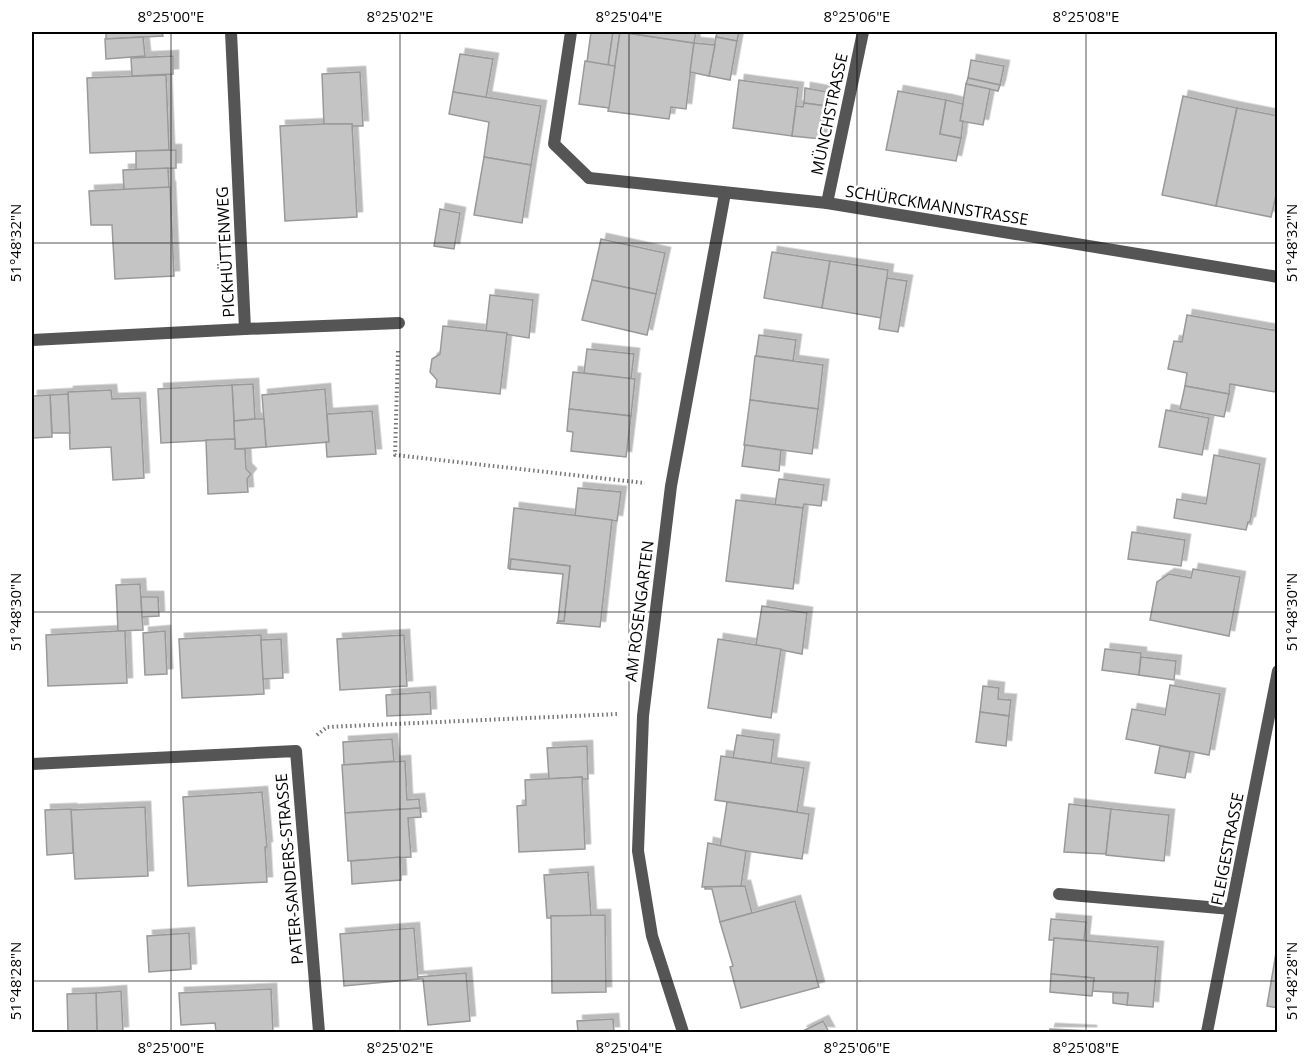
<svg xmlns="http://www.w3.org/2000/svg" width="1309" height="1064" font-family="'Open Sans',sans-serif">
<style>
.building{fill:#c4c4c4;stroke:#999;stroke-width:1.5;filter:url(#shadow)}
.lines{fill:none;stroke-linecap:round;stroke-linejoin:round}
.path{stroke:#777;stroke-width:4;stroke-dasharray:1.5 3;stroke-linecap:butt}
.service{stroke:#555;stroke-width:12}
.minor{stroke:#555;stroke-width:12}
.ticks{fill:none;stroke:#000;stroke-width:1.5;stroke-opacity:0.45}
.labels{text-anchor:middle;stroke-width:5;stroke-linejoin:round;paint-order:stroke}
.street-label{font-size:16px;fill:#000;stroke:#fff}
.neatline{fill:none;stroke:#000;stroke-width:2}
.ticks-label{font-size:15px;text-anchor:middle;fill:#000}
</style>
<defs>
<filter id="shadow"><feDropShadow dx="5.5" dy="-5.5" stdDeviation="0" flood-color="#0004"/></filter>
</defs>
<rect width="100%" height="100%" fill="#fff"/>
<g class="building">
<polygon points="106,32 162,32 163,36 106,39"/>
<polygon points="591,32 613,32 608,66 587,62"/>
<polygon points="613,32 620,32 615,66 608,66"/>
<polygon points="620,32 694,43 686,109 671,107 669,119 608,111"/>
<polygon points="620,32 696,32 694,43"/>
<polygon points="717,32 739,32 737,41 716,37"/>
<polygon points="143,37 145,56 106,59 105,39"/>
<polygon points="716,37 737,41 730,80 709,76"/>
<polygon points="694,43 715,45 709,76 690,72"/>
<polygon points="460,54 493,59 486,98 453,92"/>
<polygon points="173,56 173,74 132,76 131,58"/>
<polygon points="971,60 1004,66 1000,85 968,78"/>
<polygon points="585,61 615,66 609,108 579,104"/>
<polygon points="360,72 363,126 352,126 352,124 324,124 322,74"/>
<polygon points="166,75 169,150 90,153 87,78"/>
<polygon points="968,78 1000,85 998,91 966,84"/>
<polygon points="739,80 798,88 792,136 733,128"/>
<polygon points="966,84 990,89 983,125 960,121"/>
<polygon points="805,88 828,92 826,106 804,103"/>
<polygon points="898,91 946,100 940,134 961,138 956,161 886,150"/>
<polygon points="453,92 541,106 531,165 484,157 489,122 449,114"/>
<polygon points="1183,96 1237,108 1216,206 1162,195"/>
<polygon points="946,100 963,104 960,121 963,121 961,138 940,134"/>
<polygon points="804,103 826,106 821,139 792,136 796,106 803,107"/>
<polygon points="1237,108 1278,116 1278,187 1271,217 1216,206"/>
<polygon points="324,124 352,124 357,217 285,221 280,126"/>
<polygon points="176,150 176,168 136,170 136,151"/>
<polygon points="484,157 531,165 522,223 474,215"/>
<polygon points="168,168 169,188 124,190 123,170"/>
<polygon points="170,187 174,276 115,279 112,225 91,225 89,191"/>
<polygon points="440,209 460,213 454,249 434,246"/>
<polygon points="601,239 665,253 656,294 592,280"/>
<polygon points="772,252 830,261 822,308 764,298"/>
<polygon points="830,261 888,270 881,318 822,308"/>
<polygon points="887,278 907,281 898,332 879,329"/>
<polygon points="592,280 656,294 647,335 582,320"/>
<polygon points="490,295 533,300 529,338 486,331"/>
<polygon points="1187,315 1278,331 1278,377 1275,392 1230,384 1229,394 1185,386 1187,373 1168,369 1174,341 1182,342"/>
<polygon points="443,326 507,333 500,394 436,387 437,380 430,372 432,359 440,354"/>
<polygon points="759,335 796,340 793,361 756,356"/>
<polygon points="587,349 634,354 631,379 584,373"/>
<polygon points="755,356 823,365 818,409 750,400"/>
<polygon points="573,372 635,379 631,416 569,409"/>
<polygon points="253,384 255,419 234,421 232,385"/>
<polygon points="232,385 235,439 161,443 158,389"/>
<polygon points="1185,386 1229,394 1224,417 1180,409"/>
<polygon points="325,389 329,442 266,447 262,395"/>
<polygon points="111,390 112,399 140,398 144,478 113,480 111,447 70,449 68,392"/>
<polygon points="68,394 70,433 52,433 50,395"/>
<polygon points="50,395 52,437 32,438 32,396"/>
<polygon points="750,400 818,409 812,454 744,445"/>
<polygon points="569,409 631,416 626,457 571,451 573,432 567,431"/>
<polygon points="1166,410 1209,418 1202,455 1159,447"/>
<polygon points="372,411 376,454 327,457 326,442 329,442 327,414"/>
<polygon points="255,419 264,419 266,447 235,449 234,421"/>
<polygon points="235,439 235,449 245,449 246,469 251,474 247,479 248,492 208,494 206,440"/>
<polygon points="745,445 781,450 779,471 742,466"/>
<polygon points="1214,455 1260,464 1250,522 1248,522 1246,530 1174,518 1177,499 1206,504"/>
<polygon points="779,479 824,485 821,506 804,504 803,508 775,505"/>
<polygon points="578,488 621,492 617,521 575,516"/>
<polygon points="736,500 803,508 793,589 726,581"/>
<polygon points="514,508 612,520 600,627 557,623 558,621 564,621 570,566 511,559 510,569 508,568"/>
<polygon points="1132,532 1185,540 1181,566 1128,559"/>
<polygon points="511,559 570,566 564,621 558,621 563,574 510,569"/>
<polygon points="1193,569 1240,577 1229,636 1150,620 1157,582 1169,574 1191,578"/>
<polygon points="140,584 143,630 118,631 116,585"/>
<polygon points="141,597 158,597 159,616 142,617"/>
<polygon points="762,606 807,613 802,654 756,645"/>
<polygon points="118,631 125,631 127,683 48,686 46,635"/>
<polygon points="165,631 167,674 145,675 143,633"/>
<polygon points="261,635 264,694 182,698 179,639"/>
<polygon points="404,635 407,686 340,690 337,639"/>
<polygon points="281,639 283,678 263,679 261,640"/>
<polygon points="718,639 781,649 771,718 708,708"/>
<polygon points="1105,649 1141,653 1139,675 1102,670"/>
<polygon points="1141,657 1176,661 1174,680 1139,675"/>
<polygon points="1170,685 1220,694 1209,755 1126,739 1132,709 1165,715"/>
<polygon points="983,686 999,688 998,699 1011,700 1009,716 980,712"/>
<polygon points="430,692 431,714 387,716 386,695"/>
<polygon points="980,712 1009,716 1006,746 976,742"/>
<polygon points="737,735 774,740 771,763 733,758"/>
<polygon points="392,739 394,761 344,765 343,742"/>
<polygon points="587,746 588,779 582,779 582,777 549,779 547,748"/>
<polygon points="1160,746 1190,752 1185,778 1155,773"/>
<polygon points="721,756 804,768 797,812 715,800"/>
<polygon points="405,761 407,800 419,799 420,808 345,813 342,765"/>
<polygon points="582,777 585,849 519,852 517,806 526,805 525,780"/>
<polygon points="262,792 267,847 265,847 267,882 188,886 183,797"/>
<polygon points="727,802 809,814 802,859 720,847"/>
<polygon points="1069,804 1111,809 1106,854 1064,852"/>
<polygon points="145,807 148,876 75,879 71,810"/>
<polygon points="420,808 421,817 408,818 411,857 348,861 345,813"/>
<polygon points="71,809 73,853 47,855 45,810"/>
<polygon points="1111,809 1169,815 1164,861 1106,855"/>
<polygon points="708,843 746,851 741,886 702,887"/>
<polygon points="400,857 401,880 352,884 351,861"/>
<polygon points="588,872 591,916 551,916 551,918 547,918 544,875"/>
<polygon points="745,886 752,913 720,922 712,889 705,889 705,887"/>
<polygon points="795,901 819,987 741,1008 730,967 733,966 720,922"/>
<polygon points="605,915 606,992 552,993 551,916"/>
<polygon points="1051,919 1086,922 1084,940 1054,938 1054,940 1049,940"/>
<polygon points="414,928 418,979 344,986 340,934"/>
<polygon points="189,933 191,969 149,972 147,936"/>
<polygon points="1054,938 1158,947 1153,1007 1127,1005 1128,993 1092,991 1094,978 1051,974"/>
<polygon points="1277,947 1278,947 1278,1008 1267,1006"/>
<polygon points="466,973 470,1021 428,1025 423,979 418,979 418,977"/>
<polygon points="1051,974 1094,978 1092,996 1050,992"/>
<polygon points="271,989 273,1032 216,1032 215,1023 181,1025 179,993"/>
<polygon points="121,991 123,1032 97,1032 96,993"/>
<polygon points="96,993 97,1032 68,1032 67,994"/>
<polygon points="1113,993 1128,993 1127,1005 1113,1003"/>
<polygon points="613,1019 614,1032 578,1032 577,1021"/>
<polygon points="823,1021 829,1032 801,1032"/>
<polygon points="1050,1029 1091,1031 1091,1032 1049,1032"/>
</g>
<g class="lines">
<g class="path">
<polyline points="398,351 395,455 645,483"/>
<polyline points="317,735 327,727 618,714"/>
</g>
<g class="service">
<polyline points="571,32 554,144 589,178"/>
<polyline points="245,329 399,323"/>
<polyline points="1059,894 1231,909"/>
</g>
<g class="minor">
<polyline points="589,178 827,203 1278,277"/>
<polyline points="827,203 863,32"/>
<polyline points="32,340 245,329 231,32"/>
<polyline points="32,764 296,751 319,1032"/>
<polyline points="683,1032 652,936 638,851 643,716 671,486 725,193"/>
<polyline points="1207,1032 1278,671"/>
</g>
</g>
<path class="ticks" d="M171 32V1032M400 32V1032M629 32V1032M857 32V1032M1086 32V1032M32 243H1278M32 612H1278M32 981H1278"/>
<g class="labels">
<g class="street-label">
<text transform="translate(829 114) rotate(-78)" y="6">MÜNCHSTRASSE</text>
<text transform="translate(937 205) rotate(9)" y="6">SCHÜRCKMANNSTRASSE</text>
<text transform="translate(225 252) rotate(-93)" y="6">PICKHÜTTENWEG</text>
<text transform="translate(639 611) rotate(-83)" y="6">AM ROSENGARTEN</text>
<text transform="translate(1227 849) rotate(-79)" y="6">FLEIGESTRASSE</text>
<text transform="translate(289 869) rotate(-95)" y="6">PATER-SANDERS-STRASSE</text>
</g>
</g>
<rect width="1309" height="1064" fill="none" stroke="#ffffff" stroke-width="66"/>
<rect x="33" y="33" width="1243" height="998" class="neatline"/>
<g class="ticks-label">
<text x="171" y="22">8°25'00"E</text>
<text x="400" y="22">8°25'02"E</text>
<text x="629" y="22">8°25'04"E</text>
<text x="857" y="22">8°25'06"E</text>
<text x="1086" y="22">8°25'08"E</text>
<text transform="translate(16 243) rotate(-90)" y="5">51°48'32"N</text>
<text transform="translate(1292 243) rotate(-90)" y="5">51°48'32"N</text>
<text transform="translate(16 612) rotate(-90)" y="5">51°48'30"N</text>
<text transform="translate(1292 612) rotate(-90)" y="5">51°48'30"N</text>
<text transform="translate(16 981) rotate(-90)" y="5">51°48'28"N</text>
<text transform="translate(1292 981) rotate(-90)" y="5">51°48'28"N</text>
<text x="171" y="1053">8°25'00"E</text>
<text x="400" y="1053">8°25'02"E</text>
<text x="629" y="1053">8°25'04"E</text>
<text x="857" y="1053">8°25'06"E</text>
<text x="1086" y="1053">8°25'08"E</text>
</g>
</svg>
